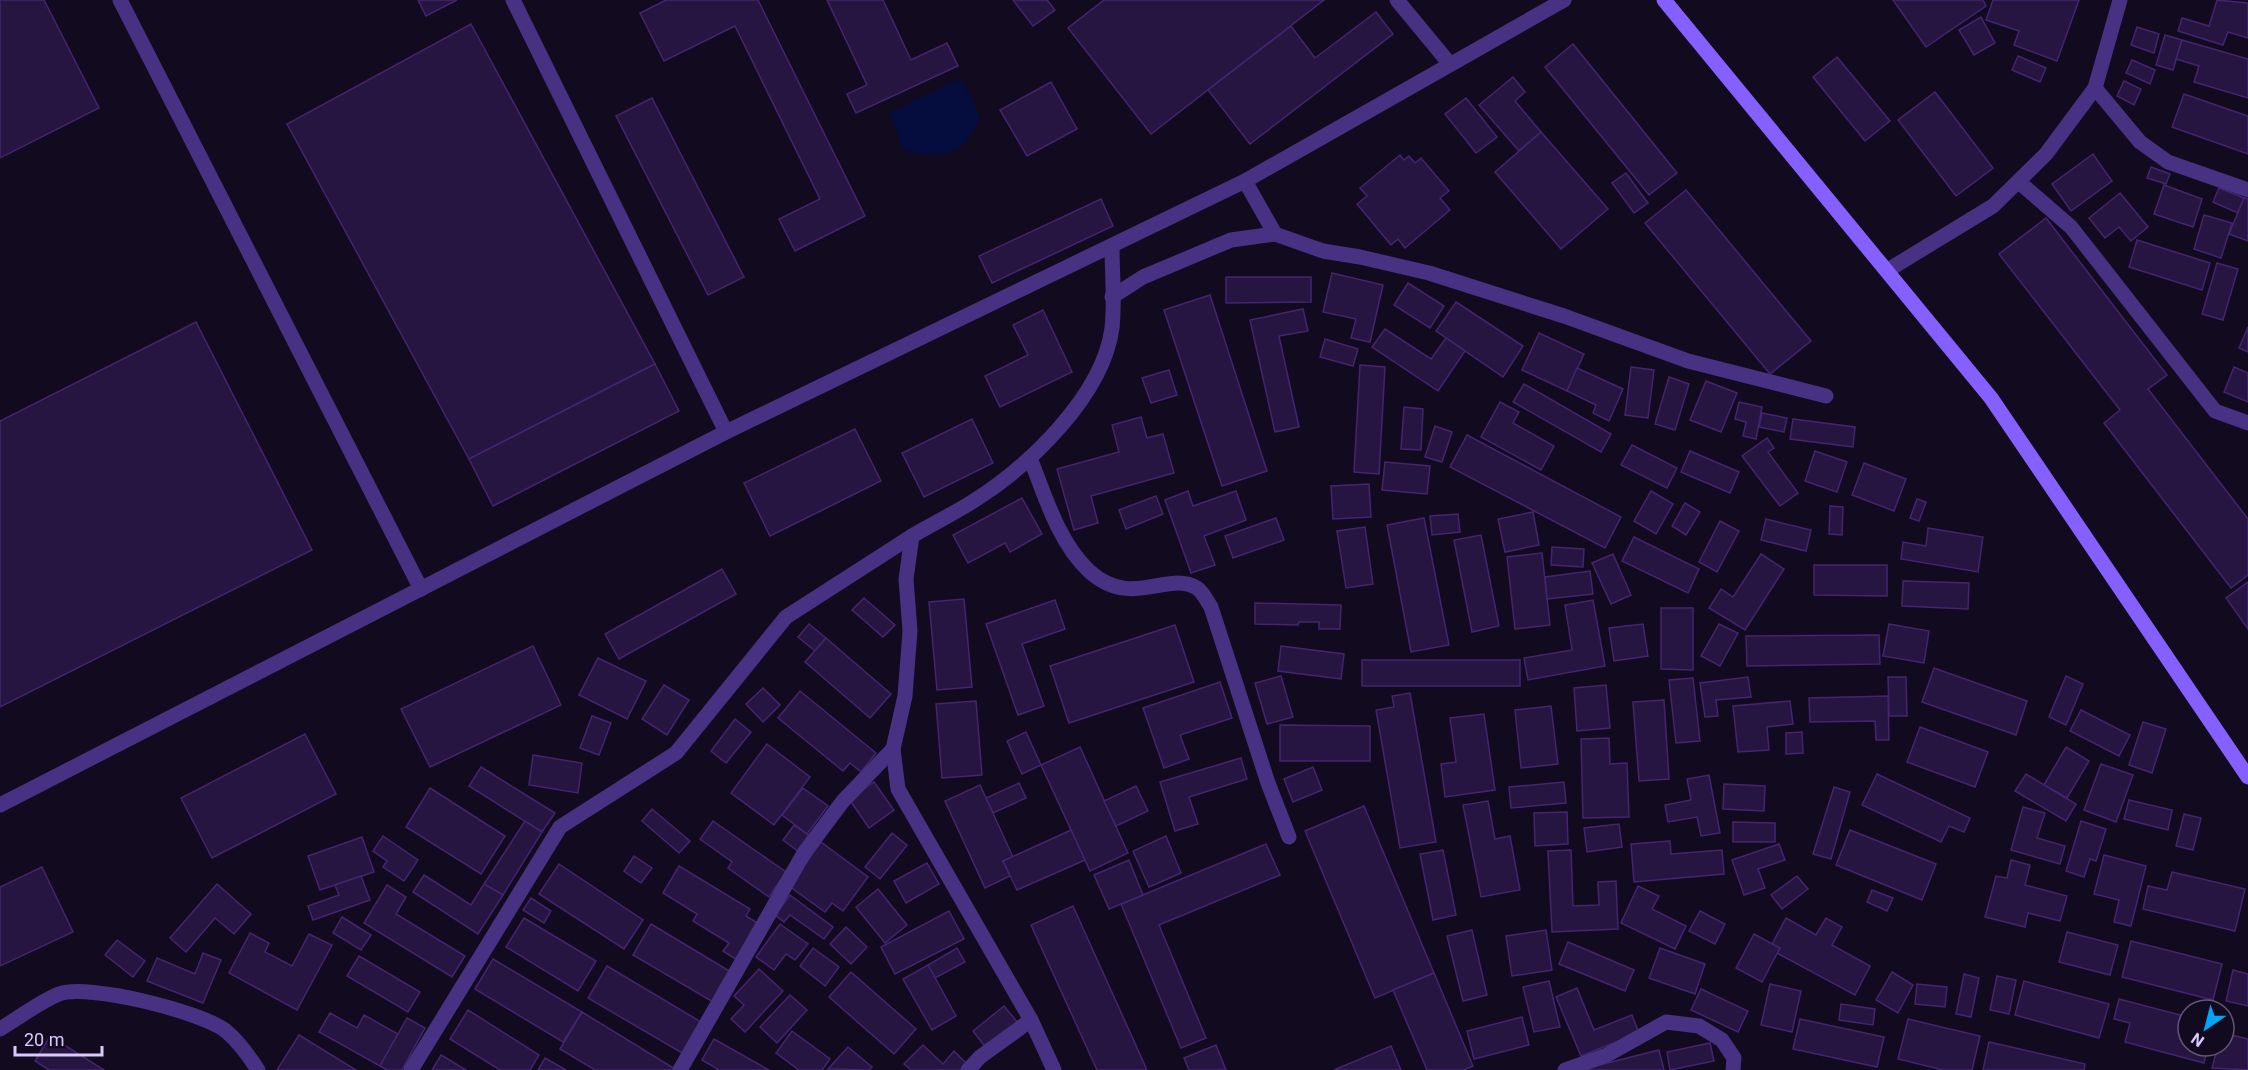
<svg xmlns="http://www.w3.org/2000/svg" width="2248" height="1070" font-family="Roboto,sans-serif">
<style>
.water{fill:#040d3d}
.building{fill:#271541;stroke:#442470;stroke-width:1.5}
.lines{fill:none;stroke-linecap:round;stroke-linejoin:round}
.service{stroke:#463182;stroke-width:15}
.minor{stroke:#463182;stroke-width:15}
.tertiary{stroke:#463182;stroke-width:15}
.secondary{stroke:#865fff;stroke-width:15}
</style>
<rect width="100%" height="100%" fill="#120a1f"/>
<path class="water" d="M957 80 964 84 980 117C964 156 943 160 904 150L889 113Z"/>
<g class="building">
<polygon points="0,0 44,0 99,108 0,158"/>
<polygon points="418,0 457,0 426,16"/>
<polygon points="666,0 758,0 865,216 795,251 779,219 820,199 735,26 664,61 640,13"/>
<polygon points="827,0 883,0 911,60 947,43 958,66 856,113 847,94 867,85"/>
<polygon points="1013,0 1047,0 1055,10 1033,26"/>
<polygon points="1104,0 1324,0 1151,134 1068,28"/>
<polygon points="1893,0 1983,0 1986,6 1926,47"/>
<polygon points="1993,0 2079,0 2057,61 2014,45 2019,31 1986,20"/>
<polygon points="2217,0 2248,3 2248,38 2228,32 2223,45 2178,31 2182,18 2209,26"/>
<polygon points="1376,12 1393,34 1250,144 1208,90 1291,26 1315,58"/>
<polygon points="1981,17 1995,43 1974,55 1959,30"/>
<polygon points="471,24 655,364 469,459 287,124"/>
<polygon points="2137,27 2159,34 2154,53 2131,45"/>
<polygon points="2165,35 2182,40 2173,70 2156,65"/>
<polygon points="2182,40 2248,59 2248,98 2194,82 2199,66 2176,59"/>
<polygon points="1573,44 1677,173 1649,195 1545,67"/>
<polygon points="2018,56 2046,68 2040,82 2012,70"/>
<polygon points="1837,57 1890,121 1865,141 1813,77"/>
<polygon points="2132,60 2155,70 2150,84 2126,73"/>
<polygon points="1513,77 1525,92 1515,101 1541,132 1519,151 1479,105"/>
<polygon points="2124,81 2141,89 2134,105 2117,96"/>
<polygon points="1051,82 1077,129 1027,156 1000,110"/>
<polygon points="1935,92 1993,168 1956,196 1898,120"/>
<polygon points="2184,94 2248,116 2248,154 2172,127"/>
<polygon points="652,98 744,277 708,295 616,116"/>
<polygon points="1466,98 1497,137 1476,153 1445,114"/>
<polygon points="1541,132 1608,209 1561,249 1495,172"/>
<polygon points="2093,154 2112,181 2071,211 2052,184"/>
<polygon points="1400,155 1404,160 1409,156 1415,163 1421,158 1449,191 1440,198 1450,210 1405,248 1398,239 1391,245 1357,204 1367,196 1360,188"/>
<polygon points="2151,167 2170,174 2166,184 2147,178"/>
<polygon points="1626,173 1648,203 1634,213 1612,183"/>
<polygon points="2164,185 2202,199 2193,227 2154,214"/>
<polygon points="2219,188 2244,198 2238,213 2213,202"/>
<polygon points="1686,190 1811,341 1770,374 1645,223"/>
<polygon points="2120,193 2148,227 2131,241 2119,227 2105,238 2089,218"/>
<polygon points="2244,198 2248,199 2248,241 2229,234"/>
<polygon points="1101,199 1113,226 992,283 979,256"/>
<polygon points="2204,215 2232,223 2221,258 2194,249"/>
<polygon points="2046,218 2167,375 2148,389 2248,519 2248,575 2231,588 2104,423 2120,410 1999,254"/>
<polygon points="2137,240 2210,263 2202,290 2129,267"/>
<polygon points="2217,263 2238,269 2223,320 2202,314"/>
<polygon points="1332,273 1383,285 1370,342 1351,338 1356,319 1323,312"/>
<polygon points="1226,277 1311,277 1311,302 1226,303"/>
<polygon points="1408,283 1444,306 1430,328 1394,305"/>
<polygon points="1210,295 1267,471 1222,486 1164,310"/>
<polygon points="1456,302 1523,346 1503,377 1436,331"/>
<polygon points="1303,309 1308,331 1279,336 1299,427 1275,432 1250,320"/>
<polygon points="1043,310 1072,372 1000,407 985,376 1028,355 1013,325"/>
<polygon points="196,322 312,550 0,707 0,421"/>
<polygon points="2248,327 2248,352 2239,348"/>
<polygon points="1385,329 1431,359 1446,338 1465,351 1438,391 1372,347"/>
<polygon points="1539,333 1584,354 1567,391 1522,370"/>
<polygon points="1325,339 1358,349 1353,366 1320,357"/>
<polygon points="655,364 679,411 493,506 469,459"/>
<polygon points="1360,365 1385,367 1379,474 1354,472"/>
<polygon points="1631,367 1654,370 1648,418 1625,415"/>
<polygon points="2234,367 2248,373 2248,402 2224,392"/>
<polygon points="1577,368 1623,389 1609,421 1593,413 1596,405 1567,391"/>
<polygon points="1169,370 1177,395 1151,403 1142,378"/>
<polygon points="1669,377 1689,384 1675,430 1655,424"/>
<polygon points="1706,381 1737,393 1721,432 1690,420"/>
<polygon points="1524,384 1611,434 1601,452 1513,402"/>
<polygon points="1500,402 1519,412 1513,423 1554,446 1541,470 1481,437"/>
<polygon points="1739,402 1762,407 1756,439 1743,436 1746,422 1735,419"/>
<polygon points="1404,407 1423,409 1421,450 1401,449"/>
<polygon points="1762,413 1787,418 1784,432 1759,427"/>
<polygon points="1141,417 1147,438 1163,434 1174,473 1091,496 1098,523 1074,530 1057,469 1119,452 1112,425"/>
<polygon points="972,419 993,463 924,497 902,453"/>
<polygon points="1793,419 1855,427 1853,447 1790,439"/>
<polygon points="1435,426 1452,432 1442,462 1425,457"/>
<polygon points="855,429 881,481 770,536 744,483"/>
<polygon points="1467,435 1621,517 1605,548 1450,467"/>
<polygon points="1767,438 1774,448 1768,452 1798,493 1780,506 1742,456"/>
<polygon points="1632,445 1677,468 1667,488 1621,465"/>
<polygon points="1690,451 1739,472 1730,493 1681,472"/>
<polygon points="1815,451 1847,462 1837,492 1805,481"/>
<polygon points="1385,462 1430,466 1427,494 1382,490"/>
<polygon points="1864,463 1906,479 1894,511 1852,495"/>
<polygon points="1369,484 1371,517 1333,519 1331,486"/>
<polygon points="1188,491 1193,506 1236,491 1246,520 1204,536 1215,565 1191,573 1165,500"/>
<polygon points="1651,491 1673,504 1656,534 1634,521"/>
<polygon points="1156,496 1163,514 1126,529 1119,510"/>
<polygon points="1022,498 1042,534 1010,552 1005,543 968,563 953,535"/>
<polygon points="1917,499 1926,502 1919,521 1910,518"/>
<polygon points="1685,503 1700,512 1686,535 1672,526"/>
<polygon points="1830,506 1843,507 1842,535 1829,534"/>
<polygon points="1533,512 1539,545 1505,552 1498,519"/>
<polygon points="1458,514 1460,532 1432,535 1430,516"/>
<polygon points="1276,518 1284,540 1233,558 1225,536"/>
<polygon points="1424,518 1449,645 1411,652 1387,525"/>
<polygon points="1766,519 1811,530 1806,551 1761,540"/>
<polygon points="1720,521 1739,531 1717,572 1699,562"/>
<polygon points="1365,527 1373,584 1346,588 1337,531"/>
<polygon points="1928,528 1983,537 1978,572 1901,559 1903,542 1926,546"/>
<polygon points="1481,535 1499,626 1472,632 1454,540"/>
<polygon points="1634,537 1699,569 1688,593 1622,561"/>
<polygon points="1552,547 1584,549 1583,567 1551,565"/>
<polygon points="1542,553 1550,625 1515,629 1507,557"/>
<polygon points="1613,554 1631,595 1611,604 1592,563"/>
<polygon points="1761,554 1784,569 1745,630 1709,608 1721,589 1733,597"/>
<polygon points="1814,565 1887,565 1887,596 1814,595"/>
<polygon points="722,569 736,594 619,659 605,634"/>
<polygon points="1590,571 1593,594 1547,599 1545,577"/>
<polygon points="1903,581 1969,583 1968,609 1902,606"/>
<polygon points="2248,582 2248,629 2226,598"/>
<polygon points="864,598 895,625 883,637 852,610"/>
<polygon points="964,599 972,687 937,690 929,602"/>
<polygon points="1055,600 1065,629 1022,644 1044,706 1018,715 986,624"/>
<polygon points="1593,600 1605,666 1528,680 1524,658 1572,650 1565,605"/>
<polygon points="1255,603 1341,605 1340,629 1319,629 1319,622 1299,622 1298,625 1255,624"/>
<polygon points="1661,608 1693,608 1693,670 1661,669"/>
<polygon points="809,624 826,638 815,651 798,637"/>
<polygon points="1643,624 1648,656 1614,661 1609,628"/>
<polygon points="1719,624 1738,633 1720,666 1701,656"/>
<polygon points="1889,624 1929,631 1924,663 1883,656"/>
<polygon points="1175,625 1194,682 1069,723 1050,666"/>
<polygon points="1879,635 1880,664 1747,666 1746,636"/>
<polygon points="826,638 891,694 870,718 805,662"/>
<polygon points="533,646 561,705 430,767 401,709"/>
<polygon points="1281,646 1344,654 1341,679 1278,671"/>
<polygon points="598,658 646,681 627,719 579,695"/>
<rect x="1362" y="660" width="158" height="26"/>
<polygon points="1934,668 2027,701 2016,735 1922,702"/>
<polygon points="1281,676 1293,717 1267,724 1255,683"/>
<polygon points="2066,676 2083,684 2066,725 2049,717"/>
<polygon points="1748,677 1751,697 1716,700 1718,716 1705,717 1700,683"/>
<polygon points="1888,677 1906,677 1907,716 1889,716"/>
<polygon points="1693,678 1700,741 1676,743 1669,680"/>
<polygon points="1220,682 1232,718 1180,735 1189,759 1164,768 1143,708"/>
<polygon points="664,685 689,700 667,735 642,719"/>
<polygon points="1606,685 1610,728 1577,731 1574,688"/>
<polygon points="763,688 780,705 763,722 746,704"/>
<polygon points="800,691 876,753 861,772 850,763 843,771 778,718"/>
<polygon points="1410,693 1436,842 1400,848 1376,710 1394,707 1392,696"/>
<polygon points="1888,696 1889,740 1876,740 1875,721 1810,722 1809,698"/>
<polygon points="1664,700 1669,779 1639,781 1633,702"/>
<polygon points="976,701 982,775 942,778 936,704"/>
<polygon points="1790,701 1793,724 1767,727 1769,750 1738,752 1733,706"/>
<polygon points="1551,706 1558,764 1521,768 1515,710"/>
<polygon points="2081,710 2130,735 2119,756 2070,731"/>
<polygon points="1484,714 1495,790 1445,797 1441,764 1456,762 1450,718"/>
<polygon points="592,716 611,723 599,755 580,748"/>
<polygon points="735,719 751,732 726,763 711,751"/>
<polygon points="2143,722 2166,729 2152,773 2129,765"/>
<polygon points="1280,725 1370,726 1370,761 1280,761"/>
<polygon points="1920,727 1988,752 1975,787 1907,762"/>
<polygon points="1026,732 1041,765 1022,774 1007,741"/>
<polygon points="1802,732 1803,753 1786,754 1786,733"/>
<polygon points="305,734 336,794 212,858 181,798"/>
<polygon points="1609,738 1610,764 1627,763 1629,817 1583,818 1581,739"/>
<polygon points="767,744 810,777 774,825 731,793"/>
<polygon points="1080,747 1128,853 1090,871 1041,765"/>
<polygon points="2066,747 2089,761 2067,798 2044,785"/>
<polygon points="533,755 582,763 578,793 529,785"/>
<polygon points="1241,758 1247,779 1189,797 1198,824 1175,831 1160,782"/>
<polygon points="2101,764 2133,775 2116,822 2084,810"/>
<polygon points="481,767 555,813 542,832 469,786"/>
<polygon points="1313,767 1322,790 1293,802 1284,779"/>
<polygon points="1877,774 1970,818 1964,832 1949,826 1941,842 1862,805"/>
<polygon points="2026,774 2076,804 2066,821 2015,791"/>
<polygon points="1709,775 1720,833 1701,836 1697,817 1668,822 1665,805 1691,800 1687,779"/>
<polygon points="874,782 894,810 869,828 849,799"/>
<polygon points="1564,782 1566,803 1511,808 1509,787"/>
<polygon points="1019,783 1026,798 993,813 986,798"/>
<polygon points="1724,784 1765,786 1764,811 1723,809"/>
<polygon points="980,785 1013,857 1003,861 1010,876 985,888 945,801"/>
<polygon points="1136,786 1148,811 1116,826 1104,801"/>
<polygon points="1834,787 1850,792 1831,859 1813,854"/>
<polygon points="430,788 505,836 481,874 406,827"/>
<polygon points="803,788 828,806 807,834 782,815"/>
<polygon points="2129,800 2172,810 2168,830 2124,819"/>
<polygon points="1488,801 1495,839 1510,836 1520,890 1481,897 1463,805"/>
<polygon points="1364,806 1434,973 1375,998 1305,831"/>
<polygon points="2023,807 2045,813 2037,838 2065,846 2060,864 2011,850"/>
<polygon points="652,809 690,841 679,853 642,821"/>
<polygon points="1567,812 1568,844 1535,846 1534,813"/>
<polygon points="2184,814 2201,818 2193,850 2176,846"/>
<polygon points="525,821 542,832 503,895 484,884"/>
<polygon points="713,821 786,872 769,897 728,868 732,862 700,839"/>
<polygon points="2081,821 2106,829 2096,861 2090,859 2084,877 2066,871"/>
<polygon points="1733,822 1775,823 1775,842 1733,842"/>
<polygon points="1619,824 1622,847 1587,852 1584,828"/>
<polygon points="794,825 811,837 799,852 783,840"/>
<polygon points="1071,830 1085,860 1017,890 1003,861"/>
<polygon points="1850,830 1936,864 1922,900 1836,865"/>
<polygon points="892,833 907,845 880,879 865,867"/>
<polygon points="383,836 418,860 404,881 383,867 387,861 373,851"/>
<polygon points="1166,836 1181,873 1149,887 1133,851"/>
<polygon points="362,837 374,872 320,890 308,856"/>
<polygon points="1670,841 1671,854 1722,850 1724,874 1634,882 1631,844"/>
<polygon points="821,842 868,877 843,911 832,903 825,912 789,886"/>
<polygon points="1266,844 1280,875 1159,925 1206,1038 1181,1048 1121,904"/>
<polygon points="1779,844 1785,860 1758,869 1765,888 1744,895 1732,860"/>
<polygon points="1443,850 1456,915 1433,920 1420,854"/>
<polygon points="1571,850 1573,906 1599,905 1598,882 1616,881 1618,929 1552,932 1548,851"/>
<polygon points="2104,855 2146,866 2131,926 2114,922 2119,900 2094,894"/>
<polygon points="634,856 652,868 641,883 624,871"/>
<polygon points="1129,860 1143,895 1109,909 1094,875"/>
<polygon points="2011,860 2030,865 2025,885 2067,896 2060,921 2028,913 2025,927 1985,917 1996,876 2007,878"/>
<polygon points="927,863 939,884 906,903 894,881"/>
<polygon points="559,864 643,920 624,949 539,894"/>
<polygon points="679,866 750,909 746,916 759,924 737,960 723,951 729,943 693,921 697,914 663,893"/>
<polygon points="42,867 73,932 0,966 0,887"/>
<polygon points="2172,872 2245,889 2235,931 2143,909 2148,886 2167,890"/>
<polygon points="424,875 471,905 484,884 503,895 478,934 413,892"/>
<polygon points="361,876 370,900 313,920 308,906 339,895 335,885"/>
<polygon points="1797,876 1808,889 1782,909 1771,895"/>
<polygon points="217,884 251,914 234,934 215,918 186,952 170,938"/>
<polygon points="387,885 406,897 396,914 465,956 452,977 364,923"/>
<polygon points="1638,886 1659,896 1652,909 1686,926 1675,949 1621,923"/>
<polygon points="878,889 907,925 885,943 856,907"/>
<polygon points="1872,890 1893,898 1887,911 1867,902"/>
<polygon points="790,895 833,927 824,939 790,915 784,922 775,915"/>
<polygon points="531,898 551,911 544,923 523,910"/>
<polygon points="1073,906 1147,1070 1097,1070 1031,925"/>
<polygon points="949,911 964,939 895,974 881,947"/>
<polygon points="1700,911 1725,924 1715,944 1689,931"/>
<polygon points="342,917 371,935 361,950 333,933"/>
<polygon points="524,918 596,961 578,991 506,947"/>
<polygon points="1786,918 1816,935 1826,918 1842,927 1832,945 1870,966 1855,995 1777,953 1780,948 1772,944"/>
<polygon points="651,924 731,972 713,1002 633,955"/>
<polygon points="780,924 808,944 795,960 786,954 774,970 756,957"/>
<polygon points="846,927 867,947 851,964 830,944"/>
<polygon points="1472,930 1487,995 1463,1001 1447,936"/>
<polygon points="1546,930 1552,970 1512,976 1506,936"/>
<polygon points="2067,932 2118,945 2110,975 2059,962"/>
<polygon points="250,933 269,943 265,952 292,966 309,934 332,945 297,1010 229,973"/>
<polygon points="1754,934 1780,948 1762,982 1736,968"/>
<polygon points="117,940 145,961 133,977 105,955"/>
<polygon points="2131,941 2222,964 2213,1000 2122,977"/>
<polygon points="1568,942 1634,970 1625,991 1559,964"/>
<polygon points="813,948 839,967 825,986 800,966"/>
<polygon points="957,948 965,962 935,978 928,965"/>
<polygon points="1660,948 1705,964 1695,994 1649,978"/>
<polygon points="203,953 221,960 203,1003 147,981 157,958 195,974"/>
<polygon points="359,956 420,992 408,1012 347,976"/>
<polygon points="493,959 582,1012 563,1042 475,989"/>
<polygon points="928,965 956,1016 932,1030 903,979"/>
<polygon points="607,966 701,1022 682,1053 588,998"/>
<polygon points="759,969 783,991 745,1032 731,1019 744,1005 734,996"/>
<polygon points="2233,970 2248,974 2248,1006 2226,1001"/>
<polygon points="851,972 916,1029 894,1054 829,997"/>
<polygon points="1892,972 1913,985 1898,1013 1876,1000"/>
<polygon points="1434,973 1473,1066 1464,1070 1427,1070 1393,990"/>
<polygon points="1964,974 1979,978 1971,1017 1956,1014"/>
<polygon points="1997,976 2016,980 2009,1014 1990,1010"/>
<polygon points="1549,981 1560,1027 1534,1032 1523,987"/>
<polygon points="2024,981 2109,1004 2099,1038 2015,1015"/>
<polygon points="1770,984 1801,991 1792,1032 1761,1025"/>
<polygon points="1917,984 1947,987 1945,1007 1915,1004"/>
<polygon points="1577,988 1594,1030 1632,1015 1639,1033 1581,1056 1556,997"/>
<polygon points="1701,989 1748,1011 1738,1032 1691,1010"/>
<polygon points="790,995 807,1010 777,1043 760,1027"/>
<polygon points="2119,999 2188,1017 2188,1046 2208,1046 2204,1063 2125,1042 2130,1023 2114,1019"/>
<polygon points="1841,1004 1875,1009 1873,1025 1839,1020"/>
<polygon points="1004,1006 1018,1023 986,1048 973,1031"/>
<polygon points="468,1010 539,1055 530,1070 500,1070 450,1039"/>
<polygon points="582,1012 675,1069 674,1070 595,1070 560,1049"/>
<polygon points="330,1013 357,1028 364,1015 398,1034 380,1066 319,1032"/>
<polygon points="1522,1017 1529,1045 1474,1059 1467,1031"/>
<polygon points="407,1018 425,1028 402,1070 387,1070 380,1066"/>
<polygon points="1800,1019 1884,1037 1877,1067 1793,1049"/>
<polygon points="1908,1019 1980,1036 1972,1070 1943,1070 1898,1059"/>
<polygon points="792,1031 830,1059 822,1070 799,1070 776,1053"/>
<polygon points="2224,1033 2248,1039 2248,1070 2212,1068 2218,1046 2224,1046"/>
<polygon points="299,1035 356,1070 277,1070"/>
<polygon points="50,1036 104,1070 49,1070 35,1061"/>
<polygon points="714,1039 769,1070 719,1070 702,1060"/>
<polygon points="1989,1042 2085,1064 2084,1070 1983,1070"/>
<polygon points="1710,1043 1714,1061 1670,1070 1667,1052"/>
<polygon points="923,1045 943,1064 954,1051 968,1065 963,1070 911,1070 904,1064"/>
<polygon points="1216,1045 1226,1070 1189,1070 1184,1058"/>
<polygon points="1391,1046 1401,1070 1334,1070"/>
<polygon points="848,1047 872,1067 869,1070 828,1069"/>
<polygon points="1659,1050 1664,1070 1585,1070 1584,1069"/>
<polygon points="441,1055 466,1070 432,1070"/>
<polygon points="545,1058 566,1070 538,1070"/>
</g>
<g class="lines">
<polyline class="service" points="1397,0 1449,63"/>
<g class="minor">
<polyline points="120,0 421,589"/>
<polyline points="513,0 726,432"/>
<polyline points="2095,88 2140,142 2168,162 2248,190"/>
<polyline points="1245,181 1275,234 1323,251 1360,257 1429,273 1564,316 1688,361 1826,396"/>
<polyline points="2019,182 2071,227 2215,411 2248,423"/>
<polyline points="1888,270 1993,206 2046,154 2095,88 2120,0"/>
<polyline points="1112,297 1143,277 1231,240 1275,234"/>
<path d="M1030 458C1045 495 1058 542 1089 571 1132 610 1168 570 1197 588 1203 592 1207 601 1211 607L1268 783 1289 837"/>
<path d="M912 536C932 524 953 514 972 502 1028 467 1103 396 1112 328 1115 302 1112 272 1112 246"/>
<polyline points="411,1070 560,827 676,753 786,617 912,536 906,579 910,631 905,696 893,749 898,789 1031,1020 1054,1070"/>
<polyline points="680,1070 804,853 843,801 893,749"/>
<polyline points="968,1070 980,1057 1031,1020"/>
<polyline points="1565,1070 1607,1055 1666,1022 1699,1026 1722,1040 1734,1058 1733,1070"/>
</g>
<g class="tertiary">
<polyline points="0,805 726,432 1245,181 1564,0"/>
<path d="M0 1029C19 1018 39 1002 59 994 88 983 202 1012 226 1031 239 1042 249 1056 258 1070"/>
</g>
<polyline class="secondary" points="1664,0 1991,398 2248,777"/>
</g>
<g transform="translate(2206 1028) rotate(215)"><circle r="28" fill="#120a1f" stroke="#625679" stroke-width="1.5"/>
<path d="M0-4.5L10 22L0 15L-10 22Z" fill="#00a5f3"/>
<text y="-9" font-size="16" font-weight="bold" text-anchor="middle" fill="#dac8ff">N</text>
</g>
<path d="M15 1046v9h87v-9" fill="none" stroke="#dac8ff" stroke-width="3"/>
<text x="24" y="1046" font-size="18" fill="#dac8ff" stroke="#120a1f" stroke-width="4.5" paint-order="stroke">20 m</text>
</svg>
